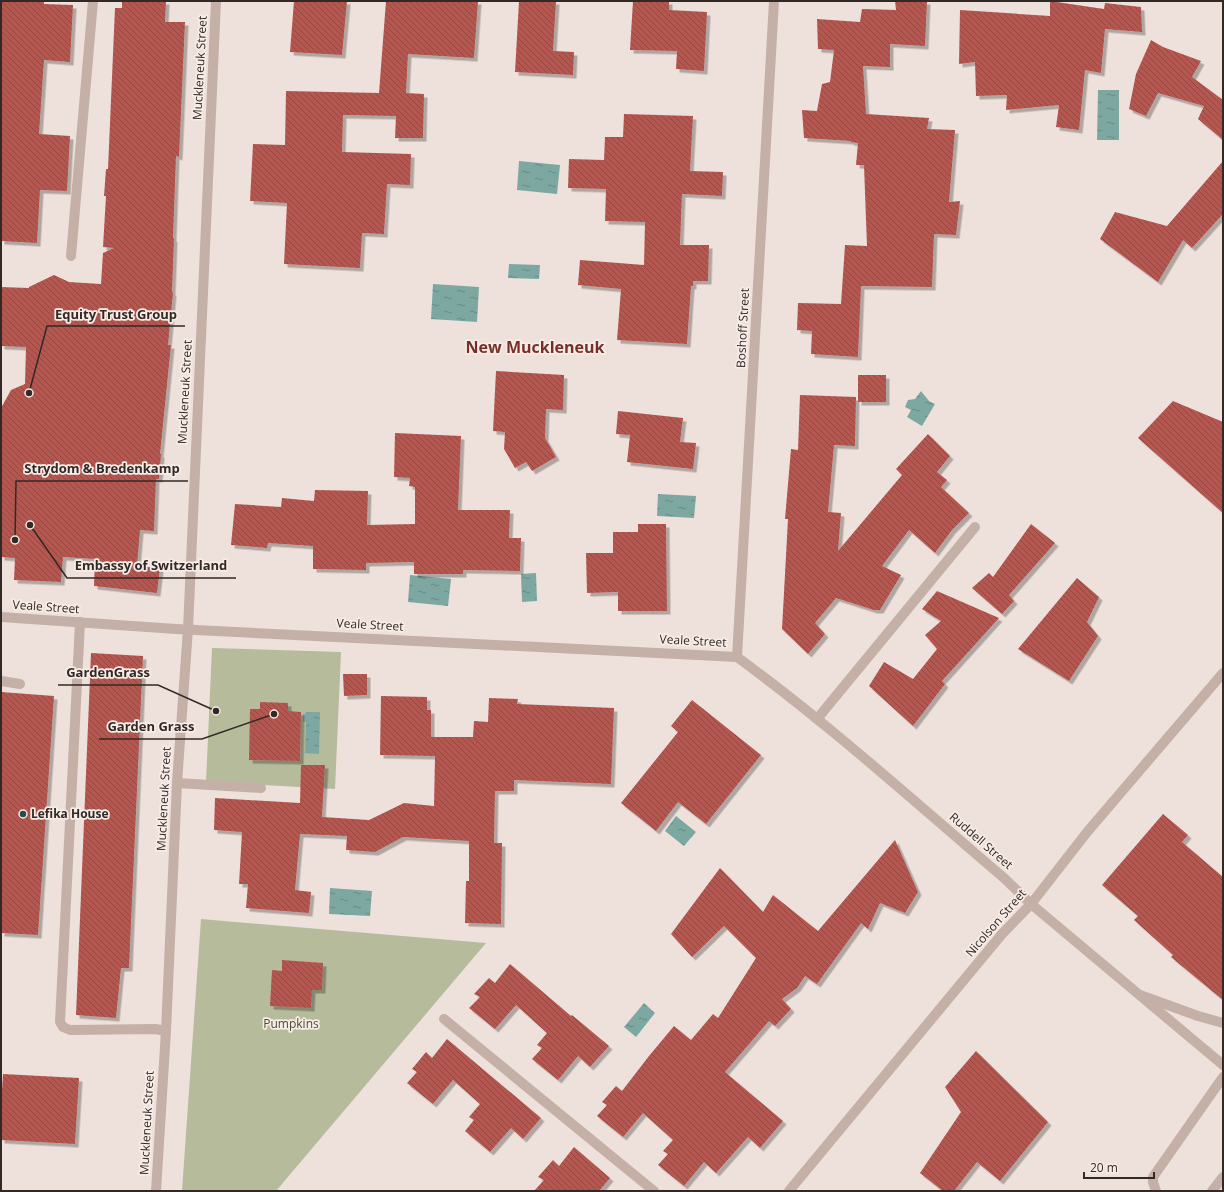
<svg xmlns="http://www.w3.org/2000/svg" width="1224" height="1192" font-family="'Open Sans',sans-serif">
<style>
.green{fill:#b6bb9c}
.water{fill:url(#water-ripples)}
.building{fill:url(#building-back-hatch);filter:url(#shadow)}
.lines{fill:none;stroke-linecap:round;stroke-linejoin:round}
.service{stroke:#c5b0a8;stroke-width:10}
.minor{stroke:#c5b0a8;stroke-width:10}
.poi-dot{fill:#224f4a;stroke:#f7ece6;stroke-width:1.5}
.labels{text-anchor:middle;stroke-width:3.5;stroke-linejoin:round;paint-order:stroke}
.street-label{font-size:12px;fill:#322927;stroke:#f7ece6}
.poi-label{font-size:12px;font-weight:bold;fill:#322927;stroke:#f7ece6;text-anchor:start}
.park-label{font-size:12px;fill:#484e2e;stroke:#f7ece6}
.district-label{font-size:16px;font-weight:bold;fill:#782f2a;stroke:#f7ece6}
.leader{fill:none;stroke:#322927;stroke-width:1.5}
.callout-dot{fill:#322927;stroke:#f7ece6;stroke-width:1.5}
.callout-label{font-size:13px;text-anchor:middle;font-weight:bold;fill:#322927;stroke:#f7ece6;stroke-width:3.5;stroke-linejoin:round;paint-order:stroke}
</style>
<defs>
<pattern id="water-ripples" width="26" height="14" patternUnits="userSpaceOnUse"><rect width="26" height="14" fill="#7da8a2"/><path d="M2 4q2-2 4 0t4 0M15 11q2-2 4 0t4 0" fill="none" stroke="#678984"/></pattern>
<pattern id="building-back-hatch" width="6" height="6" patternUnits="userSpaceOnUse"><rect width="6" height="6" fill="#b7564f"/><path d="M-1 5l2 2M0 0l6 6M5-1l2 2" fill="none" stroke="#954742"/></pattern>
<filter id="shadow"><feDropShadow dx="3.5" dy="3.5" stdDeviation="0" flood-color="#0004"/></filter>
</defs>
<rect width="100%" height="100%" fill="#eee1db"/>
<g class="green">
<polygon points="212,648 341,652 335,789 206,782"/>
<polygon points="201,919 486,943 276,1191 182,1191"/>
</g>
<g class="water">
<polygon points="1098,90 1119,90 1119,140 1097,140"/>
<polygon points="519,161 560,165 557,194 517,190"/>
<polygon points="509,264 540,265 539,279 508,278"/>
<polygon points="433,284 479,287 477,322 431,319"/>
<polygon points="921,391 929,401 935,404 922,426 907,417 911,410 905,407 908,400 915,399"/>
<polygon points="658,494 696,496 694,518 657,516"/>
<polygon points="536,573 537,601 522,602 521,574"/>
<polygon points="410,575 451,579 448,606 408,602"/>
<polygon points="306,712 320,712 319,754 305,753 306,722 303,722 303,714 305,714"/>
<polygon points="676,816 696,832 684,846 665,831"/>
<polygon points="330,888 372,891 370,916 329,914"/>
<polygon points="644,1003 655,1013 636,1037 624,1027"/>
</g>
<g class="building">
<polygon points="1,1 44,1 44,4 73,5 70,62 44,60 39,134 70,136 67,191 40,190 37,243 1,241"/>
<polygon points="122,1 166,1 165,22 185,22 179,157 176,156 173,238 174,239 172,292 173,293 168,345 171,345 160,454 161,454 159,479 156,479 154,531 140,530 137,566 160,568 157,593 94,586 95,559 63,557 61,582 14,580 15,558 1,557 1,408 11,390 25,384 26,347 1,346 1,287 29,288 29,287 54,275 69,282 101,284 103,253 114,248 103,247 106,196 104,196 106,169 108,169 115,8 122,8"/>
<polygon points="294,1 347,1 342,55 290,52"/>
<polygon points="386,1 478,1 474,58 408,54 406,93 424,94 423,138 395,138 396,116 343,115 342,152 411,154 410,185 387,184 384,234 362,233 360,268 284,264 287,203 250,201 253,144 285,145 286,91 379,93"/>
<polygon points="519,1 556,1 553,51 574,52 573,75 515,72"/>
<polygon points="633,1 669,1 669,10 707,12 704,71 676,69 677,51 630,50"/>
<polygon points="895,1 927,1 925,46 890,44 890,67 863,66 866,114 929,118 927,129 955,130 949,202 960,201 956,235 934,234 932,287 861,286 858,357 811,354 812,331 797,330 798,303 841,304 845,245 867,246 864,165 856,165 858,143 850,142 851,141 804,138 802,110 817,111 822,84 830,82 834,50 818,49 817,19 860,22 862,9 896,10"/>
<polygon points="1050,1 1104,9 1105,3 1141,7 1142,32 1105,29 1101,73 1085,70 1079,130 1056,127 1059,105 1006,110 1007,95 976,96 975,62 959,64 960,10 1050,16"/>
<polygon points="1151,40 1163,47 1201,61 1192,77 1223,100 1223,140 1198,119 1204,106 1158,93 1146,116 1129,109 1136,74"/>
<polygon points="624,114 693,116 690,171 723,172 722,196 682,194 680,245 709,245 708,281 693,281 693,286 691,286 687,344 617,340 621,289 578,285 580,260 644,265 645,222 605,221 606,189 568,188 569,159 604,160 605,137 623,137"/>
<polygon points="1223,161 1223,214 1192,248 1183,240 1158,282 1100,239 1115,212 1167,226"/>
<polygon points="496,371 564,375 563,410 546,409 545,438 556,457 532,471 526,462 515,468 504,449 505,432 493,431"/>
<rect x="858" y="375" width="28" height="27"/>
<polygon points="800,395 856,397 855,446 834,445 828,512 841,513 838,551 902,475 896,469 928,434 950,456 937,472 947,480 941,487 969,513 952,530 935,553 909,530 882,566 901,575 880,610 874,610 836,598 815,623 825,634 808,654 782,629 788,519 785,519 791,449 798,450"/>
<polygon points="1173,401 1223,422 1223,513 1138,438"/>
<polygon points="618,411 683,418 680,442 696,443 693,469 627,462 630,435 616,434"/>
<polygon points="395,433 461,436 458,510 510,510 509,538 521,538 520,571 463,570 463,574 414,574 414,562 366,563 366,570 313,569 313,546 268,543 267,548 231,545 235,504 281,507 282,498 314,501 315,490 368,491 367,525 415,524 415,487 409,486 410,478 394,477"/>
<polygon points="638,524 666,524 667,611 618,611 618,592 587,593 586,553 613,553 613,532 638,532"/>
<polygon points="1031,524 1055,543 1009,595 1014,601 1002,614 972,588 989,573 993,577"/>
<polygon points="1077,578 1099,597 1087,622 1098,636 1069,681 1018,649"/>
<polygon points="937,591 999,618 942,681 945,684 913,726 869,686 884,662 913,679 937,649 925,635 941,621 922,609"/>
<polygon points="91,653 143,656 129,968 121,968 116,1018 76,1015"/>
<polygon points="343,674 367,674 367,695 344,696"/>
<polygon points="1,692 54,696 38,935 1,933"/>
<polygon points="381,696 427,697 427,710 431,710 431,737 473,737 474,721 488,722 489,698 518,699 517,704 614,708 611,784 514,780 514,791 495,791 494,843 502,843 501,924 465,923 466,881 469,881 469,841 403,837 375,852 346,850 347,836 300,834 295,890 311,892 309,913 246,908 248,884 239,884 242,832 214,830 215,798 300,803 301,765 325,765 322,817 369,820 404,803 434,806 435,756 380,755"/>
<polygon points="692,700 761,755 706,824 678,802 656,831 621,803 678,732 671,726"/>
<polygon points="260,702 288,703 288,711 301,712 300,761 249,760 250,709 260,709"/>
<polygon points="1163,814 1188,835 1182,842 1223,877 1223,1000 1171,957 1173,955 1134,920 1138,916 1102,885"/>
<polygon points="895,840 918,892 905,913 880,903 868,929 861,923 817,984 805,976 797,988 782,999 791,1009 775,1026 769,1021 725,1072 783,1121 760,1148 748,1137 716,1173 704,1162 684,1186 658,1165 668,1154 663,1151 673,1140 643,1113 623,1137 597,1116 607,1105 602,1102 616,1086 622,1091 649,1056 674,1026 691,1040 713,1014 718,1018 756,958 724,926 692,957 671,934 720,868 763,912 773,895 818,931"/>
<polygon points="282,960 323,963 322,990 312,990 311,1008 270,1006 272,970 282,971"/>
<polygon points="510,964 571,1016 572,1015 609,1046 590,1067 578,1056 558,1080 532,1059 542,1048 537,1045 547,1033 516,1005 495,1029 469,1008 480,997 474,994 489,978 495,983"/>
<polygon points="447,1039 541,1118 523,1139 511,1128 490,1152 465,1131 474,1120 469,1117 480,1104 453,1080 433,1104 407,1083 417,1072 412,1069 426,1052 432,1058"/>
<polygon points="976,1051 1048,1122 1000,1181 977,1162 954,1191 943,1191 920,1173 961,1112 945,1087"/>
<polygon points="3,1074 79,1078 75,1144 1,1140 1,1105"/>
<polygon points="574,1147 610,1178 599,1191 534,1191 544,1180 538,1177 553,1160 559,1166"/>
</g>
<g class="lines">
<g class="service">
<polyline points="71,256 93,1"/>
<polyline points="80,622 60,1022 63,1027 70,1030 155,1029 166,1031"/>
<polyline points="1,681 20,684"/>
<polyline points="177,783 261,788"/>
<polyline points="1140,995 1198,1016 1223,1023"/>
<polyline points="1156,1191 1153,1182 1153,1177 1223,1077"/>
<polyline points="1212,1191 1223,1177"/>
</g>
<g class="minor">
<path d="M1 617 176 629 737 657C830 725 916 803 1004 878L1031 904 1223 1065"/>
<polyline points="737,657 774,1"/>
<polyline points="817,719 975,527"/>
<polyline points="444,1019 654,1191"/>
<polyline points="156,1191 166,1031 177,783 188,629 216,1"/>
<polyline points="789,1191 1002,934 1031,904 1088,831 1223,673"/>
</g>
</g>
<circle class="poi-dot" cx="23" cy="814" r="4"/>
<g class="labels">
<g class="street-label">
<text transform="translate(200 68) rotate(-87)" y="4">Muckleneuk Street</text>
<text transform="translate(743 328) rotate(-87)" y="4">Boshoff Street</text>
<text transform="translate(185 392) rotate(-87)" y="4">Muckleneuk Street</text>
<text transform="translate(46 607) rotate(4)" y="4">Veale Street</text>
<text transform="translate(370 625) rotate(3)" y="4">Veale Street</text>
<text transform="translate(693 641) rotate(3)" y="4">Veale Street</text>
<text transform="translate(164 799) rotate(-87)" y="4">Muckleneuk Street</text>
<text transform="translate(981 841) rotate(41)" y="4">Ruddell Street</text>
<text transform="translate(996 923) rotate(-49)" y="4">Nicolson Street</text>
<text transform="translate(147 1123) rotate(-87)" y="4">Muckleneuk Street</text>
</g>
<g class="poi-label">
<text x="31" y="818">Lefika House</text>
</g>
<g class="park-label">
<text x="291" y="1028">Pumpkins</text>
</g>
<g class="district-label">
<text x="535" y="353">New Muckleneuk</text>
</g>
</g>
<path class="leader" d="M29 393L47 326H185M15 540L16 481H188M30 525L67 578H236M216 711L158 685H58M274 714L202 739H99"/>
<g class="callout-dot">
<circle cx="29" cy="393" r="4"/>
<circle cx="15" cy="540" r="4"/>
<circle cx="30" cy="525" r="4"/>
<circle cx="216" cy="711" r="4"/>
<circle cx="274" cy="714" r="4"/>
</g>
<g class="callout-label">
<text x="116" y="319">Equity Trust Group</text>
<text x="102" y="473">Strydom &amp; Bredenkamp</text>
<text x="151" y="570">Embassy of Switzerland</text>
<text x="108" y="677">GardenGrass</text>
<text x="151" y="731">Garden Grass</text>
</g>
<rect width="1224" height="1192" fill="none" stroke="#322927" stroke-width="4"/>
<path d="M1084 1172v6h70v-6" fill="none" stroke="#322927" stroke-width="2"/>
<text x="1090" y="1172" font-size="12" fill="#322927" stroke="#f7ece6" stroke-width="3" paint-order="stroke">20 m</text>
</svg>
